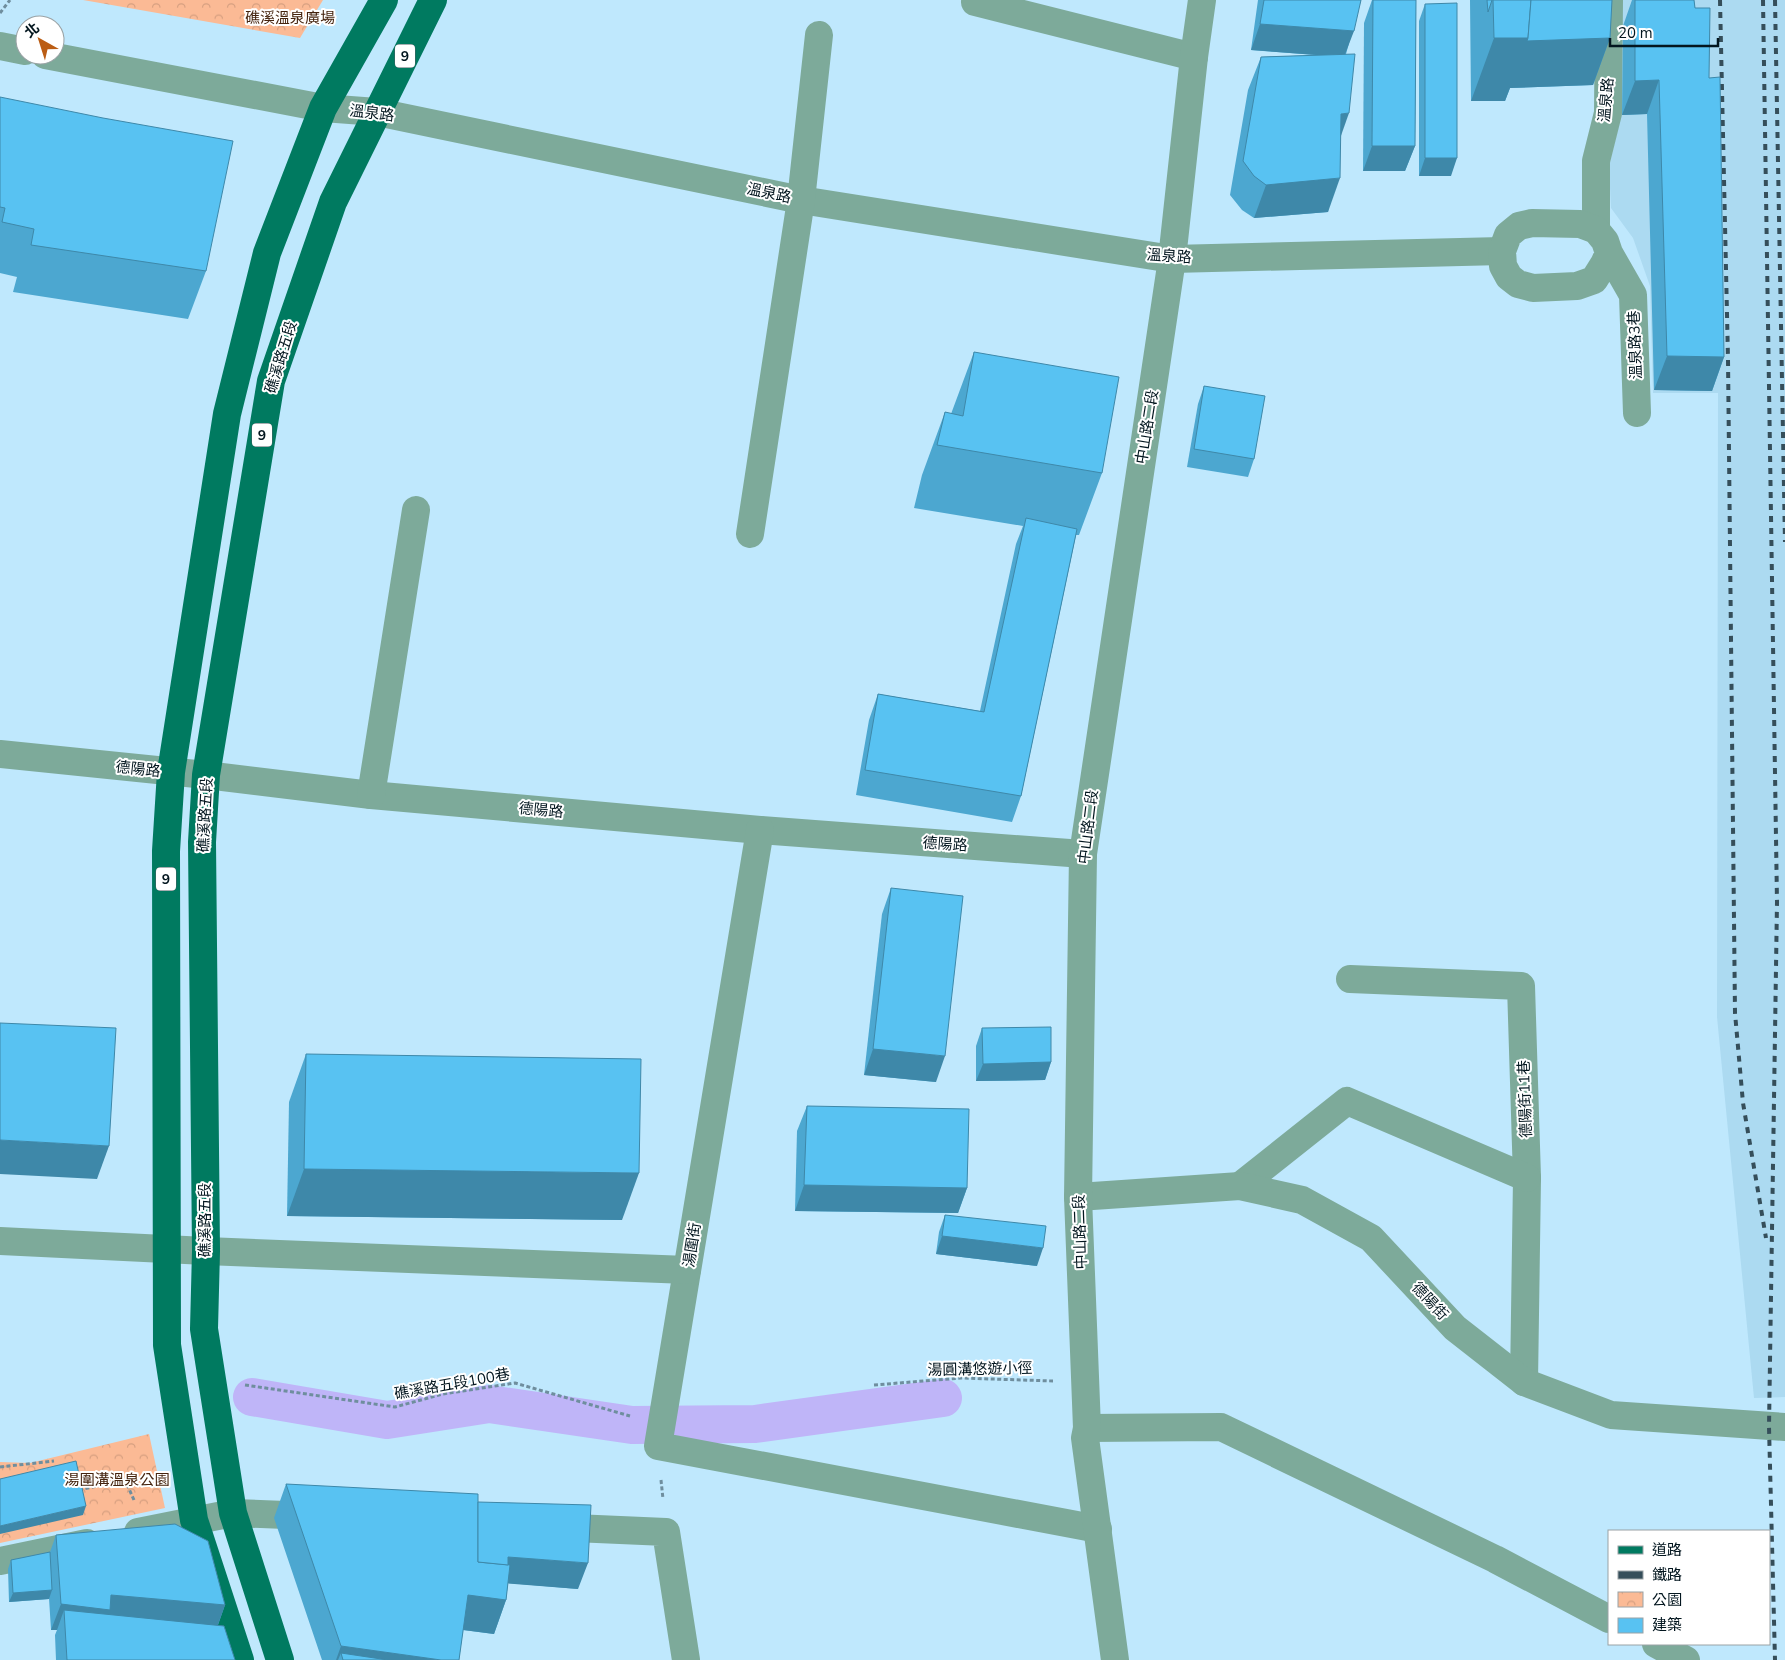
<svg xmlns="http://www.w3.org/2000/svg" width="1785" height="1660" font-family="'Nunito Sans','Noto Sans TC',sans-serif">
<style>
.built{fill:#acdaf1}
.park{fill:url(#park-crowns)}
.lines{fill:none;stroke-linecap:round;stroke-linejoin:round}
.canal{stroke:#bfb5f8;stroke-width:38}
.path{stroke:#6f8e9e;stroke-width:3;stroke-dasharray:4 2.5;stroke-linecap:butt}
.minor{stroke:#7daa9a;stroke-width:28}
.major{stroke:#007a60;stroke-width:28}
.rail{stroke:#354e5a;stroke-width:4;stroke-dasharray:6 6;stroke-linecap:butt}
.wall{fill:#4ca7d0}
.shaded-wall{fill:#3e88a9}
.building{fill:#58c2f2;stroke:#3e88a9}
.labels{text-anchor:middle;stroke-width:4;stroke-linejoin:round;paint-order:stroke}
.shield{fill:#fff;stroke:#4f5c62;stroke-width:1}
.shield-label{font-size:14px;font-weight:bold;fill:#03161f}
.park-label{font-size:15px;fill:#44230e;stroke:#fff}
.street-label{font-size:15px;fill:#03161f;stroke:#fff}
</style>
<defs>
<pattern id="park-crowns" width="20" height="18" patternUnits="userSpaceOnUse" patternTransform="scale(1.25)"><rect width="20" height="18" fill="#fbba95"/><path d="M2 6a3 3 0 1 1 6 0M12 15a3 3 0 1 1 6 0" fill="none" stroke="#d69f80"/></pattern>
</defs>
<rect width="100%" height="100%" fill="#bfe8fd"/>
<polygon class="built" points="1619,0 1785,0 1785,1397 1754,1398 1717,1017 1718,393 1653,393 1650,286 1633,238 1611,208 1609,167 1620,120"/>
<g class="park">
<polygon points="83,0 323,0 300,38"/>
<polygon points="149,1434 165,1508 0,1543 0,1462 30,1463"/>
</g>
<g class="lines">
<polyline class="canal" points="252,1397 387,1420 489,1404 632,1425 755,1424 943,1398"/>
<g class="path">
<polyline points="0,13 10,0"/>
<polyline points="245,1385 395,1407 443,1394 515,1383 630,1416"/>
<polyline points="874,1385 961,1378 1053,1381"/>
<polyline points="0,1467 54,1461"/>
<polyline points="661,1480 663,1499"/>
<polyline points="79,1490 125,1480 134,1500"/>
</g>
<g class="minor">
<polyline points="975,2 1194,57"/>
<polyline points="0,46 25,51"/>
<polyline points="45,55 323,108 377,112 801,200 1172,259 1502,251"/>
<polyline points="1596,230 1596,161 1608,113 1609,0"/>
<polyline points="1609,253 1604,264 1594,280 1577,286 1533,288 1518,284 1509,277 1503,266 1502,251 1508,235 1519,226 1532,223 1580,224 1596,230 1605,241 1609,253 1633,295 1637,413"/>
<polyline points="750,534 801,200 819,35"/>
<polyline points="0,754 206,775 371,795 760,830 1083,854"/>
<polyline points="371,795 416,510"/>
<polyline points="760,830 658,1446 1098,1529"/>
<polyline points="1350,979 1521,986 1527,1178 1524,1382"/>
<polyline points="1240,1186 1347,1101 1527,1178"/>
<polyline points="1078,1197 1240,1186 1302,1200 1371,1238 1455,1328 1524,1382 1611,1415 1785,1427"/>
<polyline points="0,1241 206,1251 687,1270"/>
<polyline points="1087,1428 1221,1427 1495,1559 1609,1619"/>
<polyline points="551,1527 666,1532 686,1660"/>
<polyline points="138,1532 233,1513 311,1516"/>
<polyline points="0,1561 87,1543"/>
<polyline points="1656,1644 1686,1660"/>
<polyline points="1115,1660 1085,1438 1087,1428 1078,1197 1083,854 1172,259 1194,57 1202,0"/>
</g>
<g class="major">
<polyline points="240,1660 194,1520 167,1345 166,851 171,772 227,414 267,253 323,108 384,0"/>
<polyline points="280,1660 233,1513 204,1329 206,1251 202,842 206,775 271,381 333,202 433,0"/>
</g>
<g class="rail">
<polyline points="1720,0 1728,359 1735,1013 1743,1103 1766,1238"/>
<polyline points="1763,0 1777,902 1769,1427 1775,1660"/>
<polyline points="1775,0 1785,542"/>
</g>
</g>
<g class="wall">
<polygon points="1258,0 1361,0 1346,54 1341,136 1328,212 1254,218 1242,210 1230,195 1248,90 1261,57 1315,55 1251,50"/>
<polygon points="1372,0 1416,0 1415,146 1405,171 1363,171 1364,23"/>
<polygon points="1470,0 1612,0 1610,38 1593,85 1510,88 1505,101 1471,101"/>
<polygon points="1632,0 1694,0 1695,8 1709,78 1724,357 1712,391 1654,390 1647,114 1622,115 1623,26"/>
<polygon points="1425,4 1451,176 1419,176 1419,21"/>
<polygon points="0,97 206,271 188,319 13,292 17,277 0,273"/>
<polygon points="974,352 1102,473 1079,535 1076,535 1021,796 1012,822 856,795 869,720 878,694 980,711 1016,544 1023,526 914,508 922,475 945,412 951,414"/>
<polygon points="1204,386 1254,459 1248,477 1187,467 1198,404"/>
<polygon points="891,888 936,1082 864,1075 882,914"/>
<polygon points="982,1028 1051,1062 1045,1080 976,1081 976,1046"/>
<polygon points="306,1054 622,1220 287,1216 289,1102"/>
<polygon points="807,1106 967,1188 958,1213 795,1211 797,1131"/>
<polygon points="945,1215 1037,1266 936,1254 939,1232"/>
<polygon points="286,1484 478,1502 578,1589 508,1583 506,1600 494,1634 463,1630 459,1660 322,1660 274,1518"/>
<polygon points="56,1535 225,1605 218,1625 235,1660 56,1660 55,1635 57,1630 51,1630 49,1598 49,1599 9,1602 8,1569 11,1560 50,1552"/>
</g>
<g class="shaded-wall">
<polygon points="1260,24 1354,31 1344,57 1251,50"/>
<polygon points="1494,38 1610,38 1593,85 1510,88 1505,101 1471,101"/>
<polygon points="1659,80 1647,114 1622,115 1635,81"/>
<polygon points="1349,113 1337,147 1341,114"/>
<polygon points="1372,146 1415,146 1405,171 1363,171"/>
<polygon points="1425,158 1457,158 1451,176 1419,176"/>
<polygon points="1340,178 1328,212 1254,218 1266,185"/>
<polygon points="1667,356 1724,357 1712,391 1654,390"/>
<polygon points="873,1049 945,1056 936,1082 864,1075"/>
<polygon points="1051,1062 1045,1080 976,1081 983,1064"/>
<polygon points="0,1140 109,1146 97,1179 0,1174"/>
<polygon points="304,1169 639,1173 622,1220 287,1216"/>
<polygon points="804,1185 967,1188 958,1213 795,1211"/>
<polygon points="942,1236 1043,1248 1037,1266 936,1254"/>
<polygon points="86,1506 83,1515 0,1534 0,1526"/>
<polygon points="508,1557 588,1563 578,1589 503,1583 506,1600 494,1634 456,1629 468,1595"/>
<polygon points="52,1590 49,1599 9,1602 13,1593"/>
<polygon points="111,1595 225,1605 216,1630 64,1610 57,1630 51,1630 61,1604"/>
<polygon points="341,1646 441,1660 343,1660 341,1653 338,1660 336,1660"/>
</g>
<g class="building">
<polygon points="1264,0 1361,0 1354,31 1260,24"/>
<polygon points="1373,0 1416,0 1415,146 1372,146"/>
<polygon points="1487,0 1492,0 1488,12"/>
<polygon points="1493,0 1531,0 1528,38 1494,38"/>
<polygon points="1531,0 1612,0 1610,38 1527,41 1528,38"/>
<polygon points="1635,0 1694,0 1695,8 1710,8 1709,78 1720,77 1724,357 1667,356 1659,80 1635,81"/>
<polygon points="1457,3 1457,158 1425,158 1425,4"/>
<polygon points="1355,54 1349,113 1341,114 1340,178 1266,185 1254,176 1243,161 1261,57"/>
<polygon points="0,97 103,118 233,141 206,271 31,245 34,229 2,222 5,208 0,207"/>
<polygon points="974,352 1119,377 1102,473 937,445 945,412 963,416"/>
<polygon points="1204,386 1265,396 1254,459 1194,449"/>
<polygon points="1026,518 1077,529 1021,796 865,770 878,694 984,712"/>
<polygon points="891,888 963,896 945,1056 873,1049"/>
<polygon points="0,1023 116,1028 109,1146 0,1140"/>
<polygon points="1051,1027 1051,1062 983,1064 982,1028"/>
<polygon points="306,1054 641,1059 639,1173 304,1169"/>
<polygon points="807,1106 969,1109 967,1188 804,1185"/>
<polygon points="945,1215 1046,1226 1043,1248 942,1236"/>
<polygon points="76,1461 86,1506 0,1526 0,1479"/>
<polygon points="286,1484 478,1494 478,1562 510,1565 506,1600 468,1595 459,1660 441,1660 341,1646"/>
<polygon points="478,1502 591,1505 588,1563 508,1557 508,1565 478,1562"/>
<polygon points="175,1524 208,1541 225,1605 111,1595 110,1610 61,1604 56,1535"/>
<polygon points="50,1552 52,1590 13,1593 11,1560"/>
<polygon points="64,1610 224,1626 235,1660 67,1660"/>
<polygon points="341,1653 388,1660 343,1660"/>
</g>
<g class="labels">
<g class="shield">
<rect x="395" y="44.5" width="20" height="23" rx="4"/>
<rect x="252" y="423.5" width="20" height="23" rx="4"/>
<rect x="156" y="867.5" width="20" height="23" rx="4"/>
</g>
<g class="shield-label">
<text x="405" y="61">9</text>
<text x="262" y="440">9</text>
<text x="166" y="884">9</text>
</g>
<g class="park-label">
<text x="290" y="23">礁溪溫泉廣場</text>
<text x="117" y="1485">湯圍溝溫泉公園</text>
</g>
<g class="street-label">
<text transform="translate(1606 100) rotate(-85)" y="5">溫泉路</text>
<text transform="translate(372 113) rotate(7)" y="5">溫泉路</text>
<text transform="translate(769 193) rotate(12)" y="5">溫泉路</text>
<text transform="translate(1169 256) rotate(4)" y="5">溫泉路</text>
<text transform="translate(1635 345) rotate(-92)" y="5">溫泉路3巷</text>
<text transform="translate(281 357) rotate(-73)" y="5">礁溪路五段</text>
<text transform="translate(1147 427) rotate(-81)" y="5">中山路二段</text>
<text transform="translate(138 769) rotate(6)" y="5">德陽路</text>
<text transform="translate(541 810) rotate(5)" y="5">德陽路</text>
<text transform="translate(205 815) rotate(-87)" y="5">礁溪路五段</text>
<text transform="translate(1088 827) rotate(-83)" y="5">中山路二段</text>
<text transform="translate(945 844) rotate(4)" y="5">德陽路</text>
<text transform="translate(1525 1099) rotate(-92)" y="5">德陽街11巷</text>
<text transform="translate(205 1220) rotate(-90)" y="5">礁溪路五段</text>
<text transform="translate(1080 1232) rotate(-92)" y="5">中山路二段</text>
<text transform="translate(692 1245) rotate(-81)" y="5">湯圍街</text>
<text transform="translate(1430 1301) rotate(47)" y="5">德陽街</text>
<text transform="translate(980 1369) rotate(-1)" y="5">湯圓溝悠遊小徑</text>
<text transform="translate(452 1384) rotate(-10)" y="5">礁溪路五段100巷</text>
</g>
</g>
<rect x="1608" y="1530" width="162" height="115" fill="#ffffff" stroke="#9aa2a5"/>
<rect x="1618" y="1546" width="25" height="8" fill="#007a60" stroke="#9aa2a5"/>
<text x="1652" y="1555" font-size="15" fill="#03161f">道路</text>
<rect x="1618" y="1571" width="25" height="8" fill="#354e5a" stroke="#9aa2a5"/>
<text x="1652" y="1580" font-size="15" fill="#03161f">鐵路</text>
<rect x="1618" y="1592" width="25" height="15" fill="url(#park-crowns)" stroke="#9aa2a5"/>
<text x="1652" y="1605" font-size="15" fill="#03161f">公園</text>
<rect x="1618" y="1618" width="25" height="15" fill="#58c2f2" stroke="#9aa2a5"/>
<text x="1652" y="1630" font-size="15" fill="#03161f">建築</text>
<g transform="translate(40 40) rotate(321)"><circle r="24" fill="#ffffff" stroke="#9aa2a5"/>
<path d="M0-4L9 19L0 12L-9 19Z" fill="#bb5d14"/>
<text y="-8" font-size="14" font-weight="bold" text-anchor="middle" fill="#03161f">北</text>
</g>
<path d="M1610 38v8h108v-8" fill="none" stroke="#03161f" stroke-width="2.5"/>
<text x="1618" y="38" font-size="15" fill="#03161f" stroke="#ffffff" stroke-width="4" paint-order="stroke">20 m</text>
</svg>
